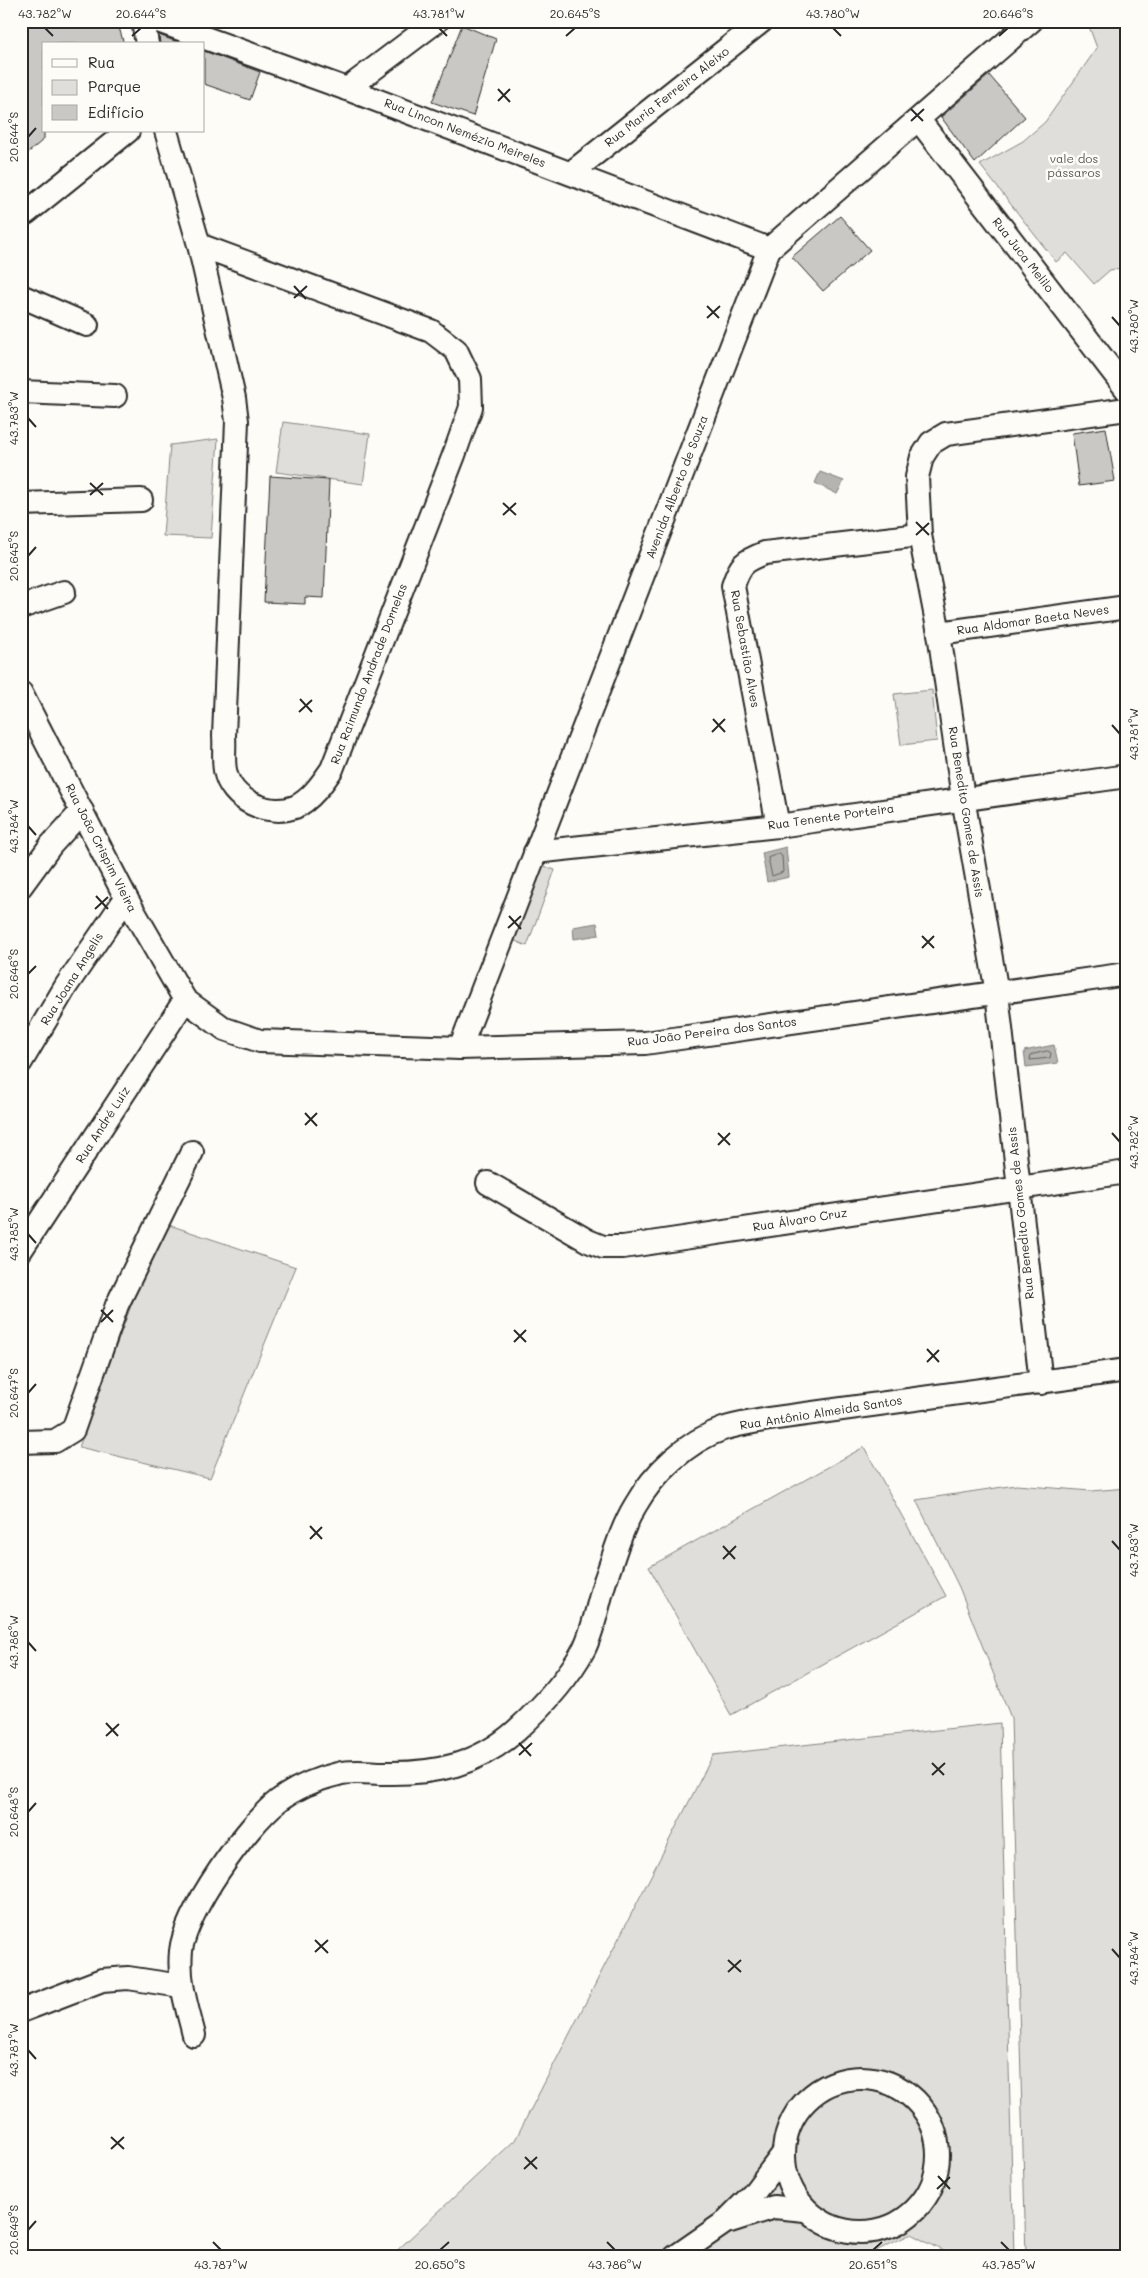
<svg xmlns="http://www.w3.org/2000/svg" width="1148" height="2278" font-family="Mali,sans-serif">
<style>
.green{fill:#dfdeda;stroke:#858482}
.water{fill:#b5b4b1;stroke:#7e7d7b}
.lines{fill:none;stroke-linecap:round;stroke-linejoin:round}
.shore{stroke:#626261;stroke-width:1}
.building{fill:#c9c8c4;stroke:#2b2b2b}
.minor-casing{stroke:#2b2b2b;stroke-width:26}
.minor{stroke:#fdfcf7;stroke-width:22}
.ticks{fill:none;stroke:#2b2b2b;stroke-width:2}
.labels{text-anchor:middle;stroke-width:5;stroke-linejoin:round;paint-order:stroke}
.street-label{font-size:12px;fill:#2b2b2b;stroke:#fdfcf7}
.park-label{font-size:12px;fill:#585857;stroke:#fdfcf7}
.neatline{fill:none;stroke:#2b2b2b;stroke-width:2}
.ticks-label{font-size:12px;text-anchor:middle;fill:#2b2b2b}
</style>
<rect width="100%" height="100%" fill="#fdfcf7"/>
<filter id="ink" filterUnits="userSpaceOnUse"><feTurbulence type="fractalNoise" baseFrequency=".02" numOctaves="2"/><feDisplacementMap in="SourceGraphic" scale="10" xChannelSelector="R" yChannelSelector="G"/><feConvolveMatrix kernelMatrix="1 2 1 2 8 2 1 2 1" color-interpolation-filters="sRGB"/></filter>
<g filter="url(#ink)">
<g class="green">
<polygon points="1087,21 1127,21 1127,182 1121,196 1127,198 1127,267 1110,270 1094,284 1067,253 1056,262 980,165 1023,141 1045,122 1097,48"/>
<polygon points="283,422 370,434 363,484 276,472"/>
<polygon points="218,439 211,538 163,536 170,445"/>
<polygon points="932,690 937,741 901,745 894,694"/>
<polygon points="539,864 555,870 527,946 513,940"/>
<polygon points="157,1221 296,1267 210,1478 79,1447 150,1254"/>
<polygon points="864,1447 946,1596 731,1715 649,1567"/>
<polygon points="1016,1485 1091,1491 1127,1488 1127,2257 1026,2257 1011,1718 959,1587 916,1500"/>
<polygon points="1000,1723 1014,2257 954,2257 911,2234 863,2257 390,2257 515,2140 713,1755"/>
</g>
<g class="water">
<polygon points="820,472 844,481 837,494 815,483"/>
<polygon points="786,847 789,877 767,882 762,853"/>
<polygon points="597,923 599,935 574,939 573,927"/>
<polygon points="1054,1045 1058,1063 1026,1067 1024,1051"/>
</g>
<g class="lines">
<g class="shore">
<polygon points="779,854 782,856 783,872 772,876 768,858"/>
<polygon points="1048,1051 1051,1053 1050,1058 1030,1060 1031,1055"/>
</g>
</g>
<g class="building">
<polygon points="21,21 117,21 124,44 44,44 44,139 21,159"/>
<polygon points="462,25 496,39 473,116 432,102"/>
<polygon points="159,35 182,44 160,44"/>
<polygon points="204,51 260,72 250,100 204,84"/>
<polygon points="989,75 1025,117 975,163 941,117"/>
<polygon points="840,216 870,250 823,291 792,257"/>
<polygon points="1106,428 1115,481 1079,486 1072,433"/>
<polygon points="270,476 329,480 324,598 305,597 305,604 264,602"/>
</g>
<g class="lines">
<defs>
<g id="minor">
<polyline points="143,21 147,44"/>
<polyline points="158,21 347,89 769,249"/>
<polyline points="347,89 437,21"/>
<polyline points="919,120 1127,390"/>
<path d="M166 131 199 245 234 398 237 421 224 736C225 747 223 759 225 770 230 800 268 817 295 807 311 800 323 782 332 769L454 455 471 407 470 379 456 350 431 331 199 245"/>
<polyline points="571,173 762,21"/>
<polyline points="21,210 26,213 128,131"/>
<polyline points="21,296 87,325"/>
<polyline points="21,392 115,396"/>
<polyline points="21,504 141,500"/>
<polyline points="21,607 64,592"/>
<polyline points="939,633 1127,607"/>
<polyline points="21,693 126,898 185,1000 225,1029 260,1041 460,1048 645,1043 1127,974"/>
<path d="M778 826 733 586C740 564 744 561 765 553L920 535"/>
<polyline points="535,852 778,826 1127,776"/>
<polyline points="21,886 51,845 82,811"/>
<polyline points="460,1048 769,249 1031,21"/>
<polyline points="21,1062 66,986 126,898"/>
<polyline points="488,1183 588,1241 603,1247 623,1247 1127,1172"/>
<polyline points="21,1250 185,1000"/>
<polyline points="1041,1383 997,993 963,798 939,633 920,535 917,477 922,457 931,443 946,434 1127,409"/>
<polyline points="21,1442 55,1441 73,1430 117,1305 192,1152"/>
<polyline points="21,2011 102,1980 128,1978 181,1986"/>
<path d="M194 2035C187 2007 178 1981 181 1951 185 1912 246 1826 278 1801 295 1788 317 1779 338 1774 352 1770 370 1773 385 1773 436 1774 478 1765 517 1730 542 1707 568 1679 584 1649 594 1629 598 1603 605 1581 614 1556 621 1529 635 1506 653 1474 687 1441 723 1429 737 1424 754 1422 769 1419L1127 1370"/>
<circle cx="861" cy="2155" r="77"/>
<polyline points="730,2221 774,2207 805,2210"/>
<polyline points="675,2257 724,2223 753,2194 783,2154"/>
</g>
</defs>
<use href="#minor" class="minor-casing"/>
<use href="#minor" class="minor"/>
</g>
</g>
<path class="ticks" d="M45 28 53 36M439 28 447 36M833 28 841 36M132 36 141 28M566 36 575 28M999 36 1008 28M498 89 510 102M498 101 510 89M911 109 923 121M911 121 924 109M28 137 36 128M294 286 306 299M294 298 307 286M707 306 719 318M1112 317 1120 326M707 318 720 306M28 418 36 427M90 483 103 495M90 495 103 483M503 503 516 515M503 515 516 503M916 522 929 535M916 535 929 523M28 556 36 547M300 699 312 712M299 712 312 700M713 719 725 732M1112 725 1120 734M712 732 725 719M28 826 36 835M96 896 108 909M95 909 108 897M509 916 521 929M508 928 521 916M922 936 934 948M922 948 934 936M28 974 36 966M305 1113 317 1126M305 1125 317 1113M718 1133 730 1145M1112 1133 1120 1142M718 1145 730 1133M28 1234 36 1243M101 1310 113 1322M101 1322 113 1310M514 1330 526 1342M514 1342 526 1330M927 1349 939 1362M927 1362 939 1350M28 1393 36 1384M310 1526 322 1539M310 1539 322 1527M1112 1541 1120 1550M723 1546 735 1559M723 1559 736 1546M28 1642 36 1651M106 1723 118 1736M106 1736 119 1724M519 1743 531 1756M519 1755 532 1743M932 1763 944 1775M932 1775 945 1763M28 1812 36 1803M315 1940 328 1953M1112 1949 1120 1958M315 1952 328 1940M728 1960 741 1972M728 1972 741 1960M28 2050 36 2059M111 2137 124 2149M111 2149 124 2137M525 2157 537 2169M524 2169 537 2157M938 2176 950 2189M937 2189 950 2177M28 2230 36 2221M213 2242 221 2250M607 2242 615 2250M1001 2242 1009 2250M440 2250 449 2242M873 2250 882 2242"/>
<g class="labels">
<g class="street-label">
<text transform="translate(667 97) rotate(-38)" y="4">Rua Maria Ferreira Aleixo</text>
<text transform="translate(465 133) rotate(21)" y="4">Rua Lincon Nemézio Meireles</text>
<text transform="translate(1023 255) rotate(52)" y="4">Rua Juca Melilo</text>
<text transform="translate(677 487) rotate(-69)" y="4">Avenida Alberto de Souza</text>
<text transform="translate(1033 620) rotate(-8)" y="4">Rua Aldomar Baeta Neves</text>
<text transform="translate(745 649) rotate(80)" y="4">Rua Sebastião Alves</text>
<text transform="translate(369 674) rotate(-69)" y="4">Rua Raimundo Andrade Dornelas</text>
<text transform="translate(966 812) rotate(81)" y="4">Rua Benedito Gomes de Assis</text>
<text transform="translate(831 817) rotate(-8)" y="4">Rua Tenente Porteira</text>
<text transform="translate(101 848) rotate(63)" y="4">Rua João Crispim Vieira</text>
<text transform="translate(72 979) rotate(-58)" y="4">Rua Joana Angelis</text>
<text transform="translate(712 1032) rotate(-7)" y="4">Rua João Pereira dos Santos</text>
<text transform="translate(103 1125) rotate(-57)" y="4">Rua André Luiz</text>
<text transform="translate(1021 1213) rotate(-96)" y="4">Rua Benedito Gomes de Assis</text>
<text transform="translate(800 1220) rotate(-9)" y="4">Rua Álvaro Cruz</text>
<text transform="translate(821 1413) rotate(-9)" y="4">Rua Antônio Almeida Santos</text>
</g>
<g class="park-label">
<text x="1074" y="163">vale dos<tspan x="1074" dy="14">pássaros</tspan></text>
</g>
</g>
<rect width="1148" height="2278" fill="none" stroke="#fdfcf7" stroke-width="55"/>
<rect x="42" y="42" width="162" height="90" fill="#fdfcf7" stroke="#a9a8a5"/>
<rect x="52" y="59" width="25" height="8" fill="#fdfcf7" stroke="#a9a8a5"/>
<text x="88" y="68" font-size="15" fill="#2b2b2b">Rua</text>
<rect x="52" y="80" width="25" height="15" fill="#dfdeda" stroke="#a9a8a5"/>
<text x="88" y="92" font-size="15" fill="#2b2b2b">Parque</text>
<rect x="52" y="105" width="25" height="15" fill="#c9c8c4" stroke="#a9a8a5"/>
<text x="88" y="118" font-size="15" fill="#2b2b2b">Edifício</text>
<rect x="28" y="28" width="1092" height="2222" class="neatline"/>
<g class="ticks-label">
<text x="45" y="18">43.782°W</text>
<text x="141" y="18">20.644°S</text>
<text x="439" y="18">43.781°W</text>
<text x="575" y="18">20.645°S</text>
<text x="833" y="18">43.780°W</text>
<text x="1008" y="18">20.646°S</text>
<text transform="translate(14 137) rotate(-90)" y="4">20.644°S</text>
<text transform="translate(1134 326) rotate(-90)" y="4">43.780°W</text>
<text transform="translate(14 418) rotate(-90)" y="4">43.783°W</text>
<text transform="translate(14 556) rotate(-90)" y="4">20.645°S</text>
<text transform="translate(1134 734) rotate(-90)" y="4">43.781°W</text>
<text transform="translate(14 826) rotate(-90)" y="4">43.784°W</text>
<text transform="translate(14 974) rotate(-90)" y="4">20.646°S</text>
<text transform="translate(1134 1142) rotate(-90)" y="4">43.782°W</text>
<text transform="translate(14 1234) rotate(-90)" y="4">43.785°W</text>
<text transform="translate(14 1393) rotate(-90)" y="4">20.647°S</text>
<text transform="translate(1134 1550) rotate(-90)" y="4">43.783°W</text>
<text transform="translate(14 1642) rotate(-90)" y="4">43.786°W</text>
<text transform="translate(14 1812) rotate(-90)" y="4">20.648°S</text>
<text transform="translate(1134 1958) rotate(-90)" y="4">43.784°W</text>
<text transform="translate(14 2050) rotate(-90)" y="4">43.787°W</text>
<text transform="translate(14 2230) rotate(-90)" y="4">20.649°S</text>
<text x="221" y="2269">43.787°W</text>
<text x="440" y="2269">20.650°S</text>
<text x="615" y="2269">43.786°W</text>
<text x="873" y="2269">20.651°S</text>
<text x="1009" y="2269">43.785°W</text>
</g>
</svg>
